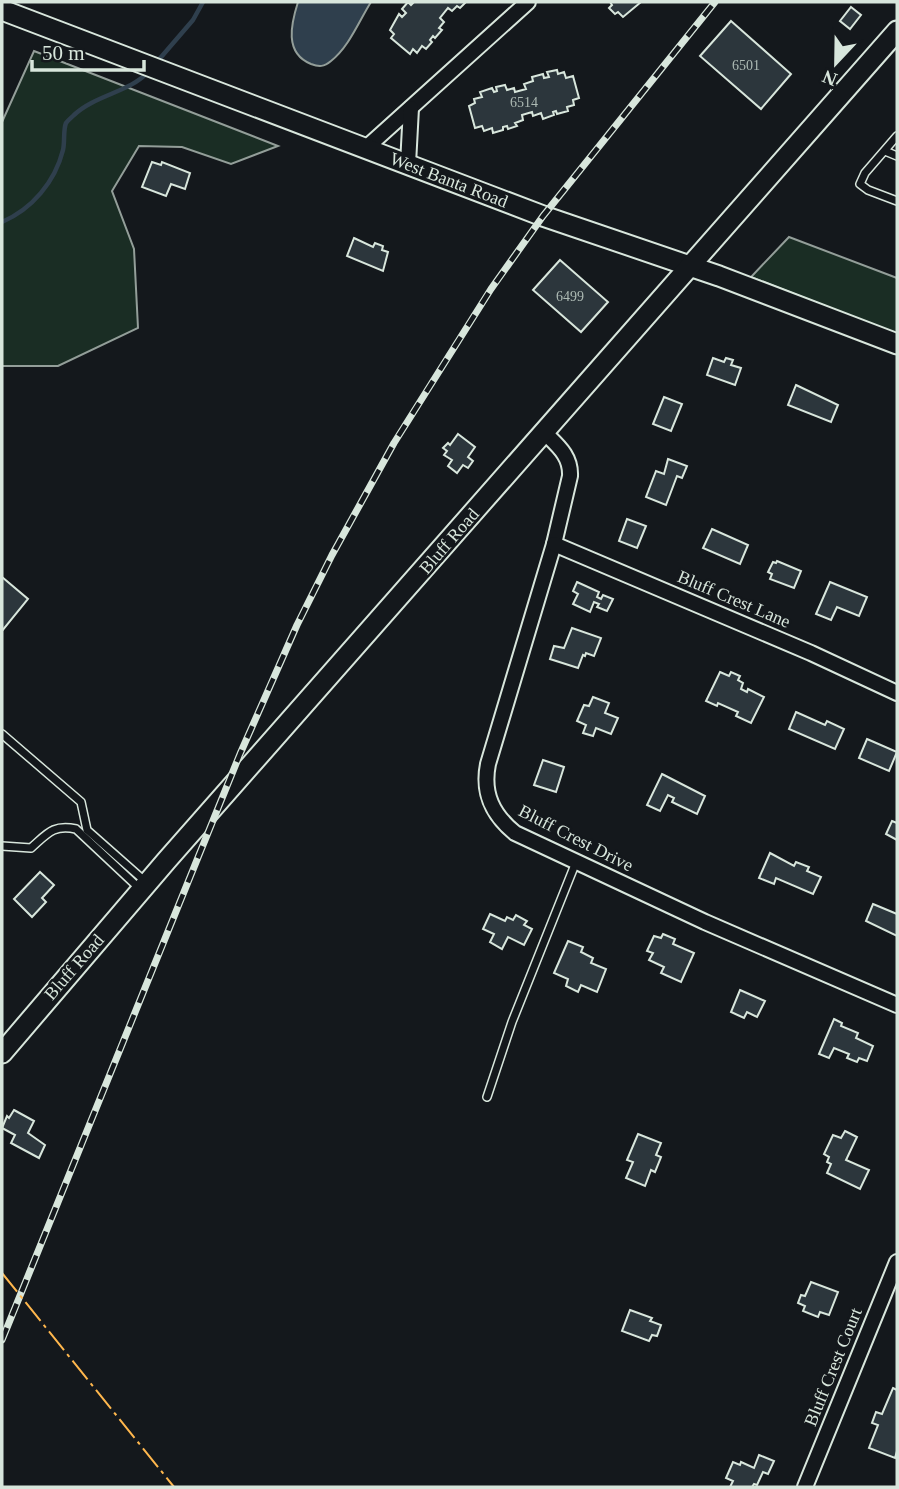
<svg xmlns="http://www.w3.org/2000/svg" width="899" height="1489" font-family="'Times New Roman',serif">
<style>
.green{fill:#1a2d24;stroke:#939e99;stroke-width:2}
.water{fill:#2f3f4d;stroke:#939e99;stroke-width:2}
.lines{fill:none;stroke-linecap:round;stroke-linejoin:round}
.stream{stroke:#2f3f4d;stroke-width:4.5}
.building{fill:#2c363c;stroke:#d8e6dc;stroke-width:2}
.lane-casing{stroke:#d8e6dc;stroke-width:10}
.street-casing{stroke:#d8e6dc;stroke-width:18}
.secondary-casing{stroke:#d8e6dc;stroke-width:23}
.lane{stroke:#14181c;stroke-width:7}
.street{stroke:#14181c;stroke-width:14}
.secondary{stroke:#14181c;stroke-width:19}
.rail-casing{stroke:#d8e6dc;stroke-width:7}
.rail{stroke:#14181c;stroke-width:4.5;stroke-dasharray:13;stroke-linecap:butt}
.power{stroke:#ffb74d;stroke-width:2;stroke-dasharray:24 5 3.5 5;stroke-linecap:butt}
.labels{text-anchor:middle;stroke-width:5;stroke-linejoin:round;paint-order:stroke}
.number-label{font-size:14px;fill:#adbab4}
.street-label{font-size:18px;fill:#d8e6dc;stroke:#14181c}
</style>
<rect width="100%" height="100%" fill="#14181c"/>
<g class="green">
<polygon points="34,51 278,146 231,164 182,147 139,146 112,191 134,249 138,328 58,366 2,366 2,122"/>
<polygon points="789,237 897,278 897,334 751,277"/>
</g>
<path class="water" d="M298 2H371C359 21 349 47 331 61 324 67 319 67 311 64 284 53 291 24 298 2Z"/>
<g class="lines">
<g class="stream">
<polyline points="156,63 193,20 203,2"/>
<path d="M2 222C32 209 55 182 63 150 65 142 63 130 66 123 68 120 71 118 74 115 95 95 130 92 148 72"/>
</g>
</g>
<g class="building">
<polygon points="408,2 411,5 414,2 466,2 460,8 457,6 452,11 448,8 440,18 444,22 439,28 442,30 435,38 433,36 430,40 432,42 426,49 422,46 417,53 413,49 410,54 391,38 394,34 390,30 399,14 402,17 406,13 402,9"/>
<polygon points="610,2 641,2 623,17 618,12 615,14 609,8 612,5"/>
<polygon points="851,7 861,15 850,29 840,21"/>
<polygon points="731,21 791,74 761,109 700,56"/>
<polygon points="557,70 558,74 564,72 566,78 573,76 579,98 573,100 574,105 567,107 568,111 557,114 556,111 553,112 554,115 543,119 541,113 533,116 532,112 522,115 523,120 515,123 517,126 508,129 507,126 503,127 503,130 493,133 492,128 484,131 482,126 475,128 469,106 475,103 474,99 482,97 480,92 492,88 494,92 497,91 496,87 505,85 507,90 514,88 515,92 526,89 524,84 533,81 532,77 543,74 544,78 549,77 547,72"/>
<polygon points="152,162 161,165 162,162 190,173 185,189 171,184 166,196 142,187"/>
<polygon points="354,238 373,247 375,243 383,246 382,250 388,252 383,271 347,256"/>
<polygon points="560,260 608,302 581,332 533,290"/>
<polygon points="713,358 724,362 726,358 733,360 731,365 741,368 735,385 707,375"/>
<polygon points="796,385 838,405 831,422 788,405"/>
<polygon points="664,397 682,404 671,431 653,424"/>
<polygon points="458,434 475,447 468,457 473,461 468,468 463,465 457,473 448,466 452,460 444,455 447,451 443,448 448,443 450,445"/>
<polygon points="668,459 687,466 682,478 677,476 666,505 646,497 656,471 664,474"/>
<polygon points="627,519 646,526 637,548 619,541"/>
<polygon points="712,529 748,545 740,564 703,548"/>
<polygon points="777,561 801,571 794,588 770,579 772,574 768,572 773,562 776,563"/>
<polygon points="2,577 28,599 2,631"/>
<polygon points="577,582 599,592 597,597 601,599 603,595 613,599 607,611 597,607 599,604 594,602 590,612 573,604 578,594 573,591"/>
<polygon points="830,582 867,597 859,616 837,607 831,620 816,614"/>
<polygon points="572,628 601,638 594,656 586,653 585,656 583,655 578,668 550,659 554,646 564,648"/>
<polygon points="720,672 729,676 731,672 740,676 738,680 743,683 741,689 747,692 748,689 764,697 751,723 736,716 738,712 718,703 717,706 706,701"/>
<polygon points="593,697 609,703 605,713 618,718 611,734 596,728 593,736 583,733 586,725 577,721 584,705 589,706"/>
<polygon points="796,712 825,725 827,721 844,729 835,749 789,729"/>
<polygon points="867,739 897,752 889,771 859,758"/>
<polygon points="543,760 564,767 556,792 534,785"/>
<polygon points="662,774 705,796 697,814 672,802 674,798 668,795 660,811 647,805"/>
<polygon points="892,821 897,823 897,840 886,834"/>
<polygon points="770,853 794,866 796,862 809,867 807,871 821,877 813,894 776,878 774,884 759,878"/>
<polygon points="40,872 54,885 42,898 46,902 32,917 14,899"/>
<polygon points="873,904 897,914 897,936 866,921"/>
<polygon points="490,914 505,921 507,917 513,920 516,915 527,921 524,925 532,929 524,945 508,937 502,949 490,942 494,934 483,929"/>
<polygon points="663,934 675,939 673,944 694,953 681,982 661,973 664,967 649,960 653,953 647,951 654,936 661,938"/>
<polygon points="568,941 583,947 581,952 593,958 591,963 606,969 597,992 581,985 578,992 566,986 568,979 554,973"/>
<polygon points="740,990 765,1001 757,1017 747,1012 744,1018 731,1012"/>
<polygon points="834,1019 842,1023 841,1026 858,1033 856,1038 873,1046 867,1061 859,1058 857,1062 847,1058 849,1054 834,1048 829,1058 819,1054"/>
<polygon points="14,1110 34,1121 28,1133 45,1145 39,1158 11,1143 15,1135 2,1128 7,1116 9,1118"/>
<polygon points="845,1131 857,1137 846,1160 869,1170 860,1189 827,1173 831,1164 827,1162 829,1157 824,1154 833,1135 841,1138"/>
<polygon points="638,1134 661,1143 656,1155 661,1157 655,1172 651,1170 645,1186 626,1178 633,1162 627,1160"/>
<polygon points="811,1282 838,1292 829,1315 820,1312 818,1317 803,1311 805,1306 798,1303 801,1295 805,1296"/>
<polygon points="630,1310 652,1318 650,1321 661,1325 657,1336 652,1335 649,1341 622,1331"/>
<polygon points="893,1388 897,1390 897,1451 895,1458 869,1448 878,1425 872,1423 876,1412 882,1414"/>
<polygon points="759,1455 774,1461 768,1474 763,1472 757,1485 754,1484 752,1487 730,1487 733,1481 726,1478 733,1462 740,1465 741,1462 754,1468"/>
</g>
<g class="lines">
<defs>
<g id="lane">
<polyline points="897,136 865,173 860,184 868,190 897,201"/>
<polyline points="885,151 897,156"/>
<polyline points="2,734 81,802 87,830 147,883"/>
<path d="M2 846 31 848C47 834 53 824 76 829L140 889"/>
<polyline points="487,1097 512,1022 576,862"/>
</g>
<g id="street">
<polyline points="366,148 528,2"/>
<polyline points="408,164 411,108"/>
<path d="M545 433C558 446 571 456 570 476L554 544 488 764C482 794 493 815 515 833L705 922 897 1005"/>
<polyline points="554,544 811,653 897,693"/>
<polyline points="805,1487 897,1262"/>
</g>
<g id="secondary">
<polyline points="2,10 543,216 719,276 897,344"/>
<polyline points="2,1053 167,860 897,31"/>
</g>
</defs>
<use href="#lane" class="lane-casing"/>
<use href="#street" class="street-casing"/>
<use href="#secondary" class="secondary-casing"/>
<use href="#lane" class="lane"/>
<use href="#street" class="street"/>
<use href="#secondary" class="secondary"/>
<defs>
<polyline id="rail" points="2,1340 240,754 297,625 332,555 394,443 491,289 543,216 715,2"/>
</defs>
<use href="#rail" class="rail-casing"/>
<use href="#rail" class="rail"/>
<polyline class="power" points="2,1273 174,1487"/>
</g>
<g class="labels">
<g class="number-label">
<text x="746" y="70">6501</text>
<text x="524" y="107">6514</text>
<text x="570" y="301">6499</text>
</g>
<g class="street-label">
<text transform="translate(449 180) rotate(21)" y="6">West Banta Road</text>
<text transform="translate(449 541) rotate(-49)" y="6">Bluff Road</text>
<text transform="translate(734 599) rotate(23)" y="6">Bluff Crest Lane</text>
<text transform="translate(576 838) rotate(27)" y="6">Bluff Crest Drive</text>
<text transform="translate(74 967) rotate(-49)" y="6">Bluff Road</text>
<text transform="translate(833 1367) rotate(-68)" y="6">Bluff Crest Court</text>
</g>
</g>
<rect width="899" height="1489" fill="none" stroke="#d8e6dc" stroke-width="7"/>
<g transform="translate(836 63) rotate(202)" stroke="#14181c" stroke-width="5" paint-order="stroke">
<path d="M0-5L12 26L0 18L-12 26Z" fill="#d8e6dc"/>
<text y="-10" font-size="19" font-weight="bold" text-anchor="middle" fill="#d8e6dc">N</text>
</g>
<path d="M32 60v10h112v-10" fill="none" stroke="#d8e6dc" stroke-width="3.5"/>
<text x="42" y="60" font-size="21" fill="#d8e6dc" stroke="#14181c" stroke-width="5" paint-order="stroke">50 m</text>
</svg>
